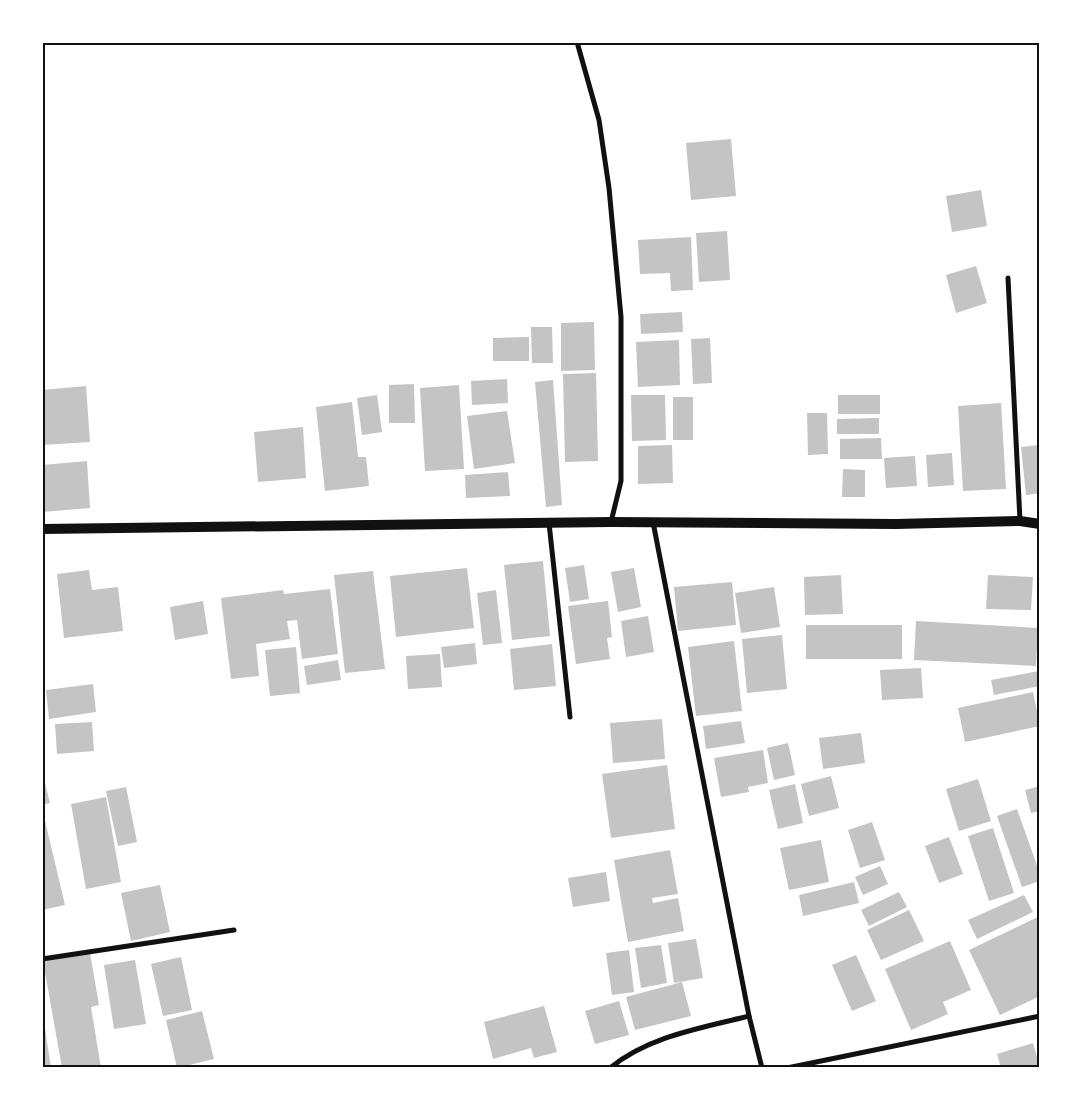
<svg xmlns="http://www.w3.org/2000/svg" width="1082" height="1110" font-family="Rubik,sans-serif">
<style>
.building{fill:#c4c4c4}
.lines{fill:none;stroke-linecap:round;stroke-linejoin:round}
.minor{stroke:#111;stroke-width:5}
.secondary{stroke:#111;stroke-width:10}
.neatline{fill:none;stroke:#111;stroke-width:2}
</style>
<rect width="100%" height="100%" fill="#fff"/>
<g class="building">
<polygon points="731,139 736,196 691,200 686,143"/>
<polygon points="981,190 987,226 952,232 946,196"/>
<polygon points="727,231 730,280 699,282 696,233"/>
<polygon points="691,237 693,290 671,291 670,273 640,274 638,240"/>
<polygon points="976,266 987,303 956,313 946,275"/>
<polygon points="682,312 683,332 641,334 640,314"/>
<polygon points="594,322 595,370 561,371 561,323"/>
<polygon points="531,327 552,327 553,363 532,363"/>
<polygon points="529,337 529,361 493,361 493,338"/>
<polygon points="710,338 712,383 693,384 691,339"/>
<polygon points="679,340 680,385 638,387 636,342"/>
<polygon points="596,373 598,461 565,462 563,374"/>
<polygon points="507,379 508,403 472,405 471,381"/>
<polygon points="553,380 562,505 546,507 535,382"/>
<polygon points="414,384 415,423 389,423 389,385"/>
<polygon points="459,385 464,469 425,471 420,388"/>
<polygon points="86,386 90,442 42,445 42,390"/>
<polygon points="377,395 382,432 362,435 357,398"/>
<polygon points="631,395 665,395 666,440 632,441"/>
<rect x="838" y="395" width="42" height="19"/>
<rect x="673" y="397" width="20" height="43"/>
<polygon points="352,402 358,457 366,457 369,486 325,491 316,407"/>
<polygon points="1001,403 1006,489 963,491 958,406"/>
<polygon points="507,411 515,463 474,469 467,416"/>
<polygon points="807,413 827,413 828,454 808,455"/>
<polygon points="879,418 879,434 837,434 837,419"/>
<polygon points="303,427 306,478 258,482 254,432"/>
<polygon points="881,438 882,459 840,459 840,439"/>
<polygon points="672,445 673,483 638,484 638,446"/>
<polygon points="1039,445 1040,493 1026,495 1021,447"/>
<polygon points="952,453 954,485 928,487 926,455"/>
<polygon points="915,456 917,486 886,488 884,458"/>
<polygon points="87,461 90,508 42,512 42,465"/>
<polygon points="843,469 865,470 865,497 842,497"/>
<polygon points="508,472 510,496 466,498 465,475"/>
<polygon points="543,561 550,636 512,640 504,565"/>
<polygon points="584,565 589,599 570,602 565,568"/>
<polygon points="467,568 474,628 396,637 390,576"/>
<polygon points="634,568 641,607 618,612 611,572"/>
<polygon points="89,570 92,590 118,587 123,631 64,638 57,574"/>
<polygon points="373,571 385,669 345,673 334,575"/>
<polygon points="841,575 843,614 805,615 804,577"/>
<polygon points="988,575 1033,577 1031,610 986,609"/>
<polygon points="732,582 736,625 678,631 674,587"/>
<polygon points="774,587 780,627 741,633 735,593"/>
<polygon points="330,589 338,654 302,659 297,620 287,621 290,639 256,644 259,676 231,679 221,598 283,590 284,594"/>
<polygon points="496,590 502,643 483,645 477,593"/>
<polygon points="203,601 208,634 175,640 170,607"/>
<polygon points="608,601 612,637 607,638 610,659 576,664 568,606"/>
<polygon points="648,616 654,652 626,657 621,621"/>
<polygon points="916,621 1038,628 1036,666 914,660"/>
<rect x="806" y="625" width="96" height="34"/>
<polygon points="782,635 787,689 747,693 742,639"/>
<polygon points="734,641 742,711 696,716 688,647"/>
<polygon points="475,643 477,664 444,668 441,647"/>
<polygon points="552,644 556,686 514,690 510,649"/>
<polygon points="296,647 300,693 270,696 265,650"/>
<polygon points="440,654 442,687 408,689 406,656"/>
<polygon points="338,660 341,680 307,685 304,666"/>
<polygon points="921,668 923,698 882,700 880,670"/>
<polygon points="1039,671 1040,686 994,695 991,680"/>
<polygon points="93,684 96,712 49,719 46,690"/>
<polygon points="1033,692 1040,726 965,742 958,708"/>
<polygon points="662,719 665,759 613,763 610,723"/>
<polygon points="741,721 745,743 706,749 703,726"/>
<polygon points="92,722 94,751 57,754 55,724"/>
<polygon points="861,733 865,763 823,769 819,738"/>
<polygon points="788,743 795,775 774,780 767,748"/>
<polygon points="763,750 768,783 748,787 749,792 721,797 714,758"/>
<polygon points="667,765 675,829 611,838 602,774"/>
<polygon points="831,776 839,808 809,816 801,784"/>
<polygon points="42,779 44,779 50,803 42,805"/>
<polygon points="978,779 991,821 959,831 946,789"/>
<polygon points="795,784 803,823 778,829 769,790"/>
<polygon points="1040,786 1040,811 1031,813 1025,790"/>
<polygon points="126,787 137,842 118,846 106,791"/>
<polygon points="106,797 121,882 86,889 71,804"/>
<polygon points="42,808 65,905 42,910"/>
<polygon points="1017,809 1040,874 1040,881 1022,887 997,816"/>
<polygon points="872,822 885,860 860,868 848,830"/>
<polygon points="993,828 1014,893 989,901 968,836"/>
<polygon points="949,837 963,874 939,883 925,846"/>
<polygon points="821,840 829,882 789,890 780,848"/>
<polygon points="670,850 678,894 652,898 653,903 678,898 684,931 628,942 614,860"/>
<polygon points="880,866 888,884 863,895 855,877"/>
<polygon points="606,872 610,901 573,907 568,878"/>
<polygon points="854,882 859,903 803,916 799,895"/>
<polygon points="160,885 170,932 131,941 121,893"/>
<polygon points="899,892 907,907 869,926 861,910"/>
<polygon points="1024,895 1033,912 977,939 968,920"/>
<polygon points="909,910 924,941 881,960 867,930"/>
<polygon points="1040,916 1040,996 1000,1015 969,950"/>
<polygon points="696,939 703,978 674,983 668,943"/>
<polygon points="950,941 971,990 943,1002 948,1014 911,1030 885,969"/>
<polygon points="661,945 667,983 641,988 635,948"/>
<polygon points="629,950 634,992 612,995 606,953"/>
<polygon points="90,953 99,1005 91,1007 101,1068 62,1068 43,961"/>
<polygon points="856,955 876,1001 852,1011 832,965"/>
<polygon points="181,957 192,1010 163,1016 151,964"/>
<polygon points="135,960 146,1024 114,1029 104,965"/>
<polygon points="682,982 691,1016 635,1030 626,997"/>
<polygon points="619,1001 629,1035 595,1044 585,1011"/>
<polygon points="544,1006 557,1052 534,1058 531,1048 493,1059 484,1022"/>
<polygon points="202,1011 214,1059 177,1068 166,1020"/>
<polygon points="42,1022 44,1022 51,1068 42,1068"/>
<polygon points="1033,1043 1040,1068 1001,1068 997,1054"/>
</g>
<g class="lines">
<g class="minor">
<polyline points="577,42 599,120 609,188 621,317 621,481 611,522"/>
<polyline points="1008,278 1020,521"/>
<polyline points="653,522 749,1016 762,1068"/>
<polyline points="549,523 570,717"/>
<polyline points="42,959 234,930"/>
<path d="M610 1068C649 1036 702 1028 749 1016"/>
<polyline points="787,1068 1040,1016"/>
</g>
<polyline class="secondary" points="42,529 611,522 896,524 1020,521 1040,524"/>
</g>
<rect width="1082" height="1110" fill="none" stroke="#ffffff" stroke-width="88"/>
<rect x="44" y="44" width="994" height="1022" class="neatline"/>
</svg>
